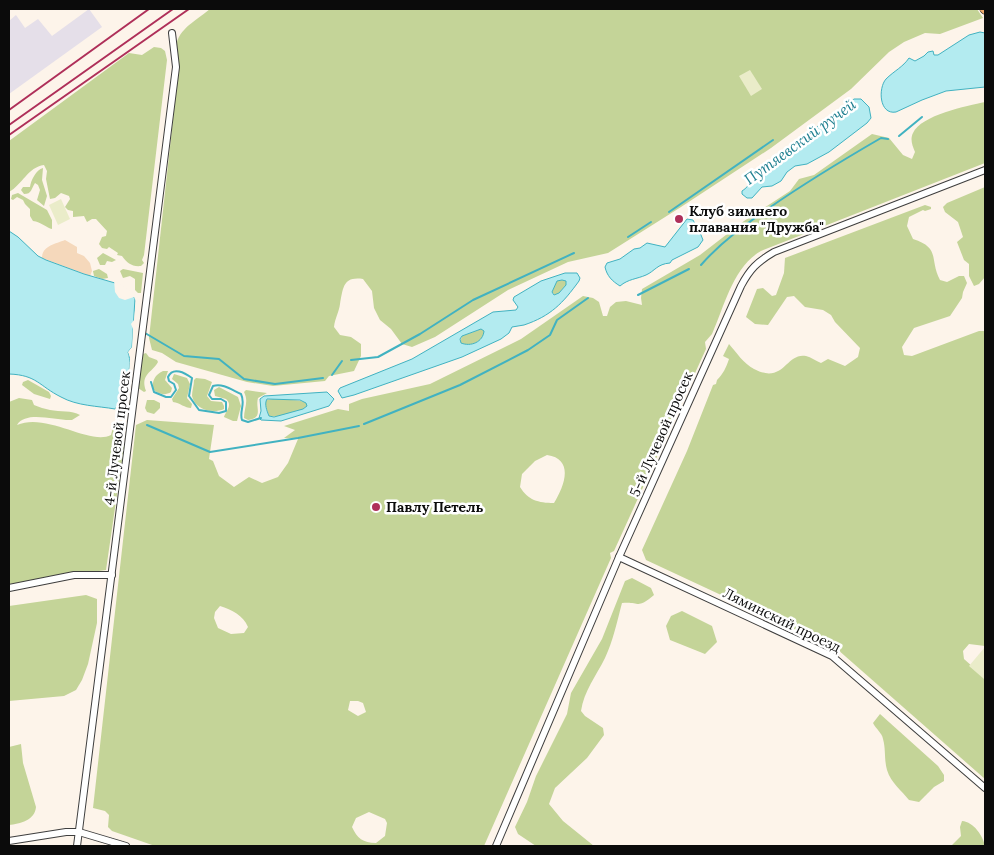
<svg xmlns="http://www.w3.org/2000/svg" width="994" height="855" font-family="Lora,serif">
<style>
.industrial{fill:#e5dfe9}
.forest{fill:#c4d498;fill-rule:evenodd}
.sand{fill:#f5d8bb}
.pitch{fill:#eaecc9}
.water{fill:#b3ebf0;stroke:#41b2c1;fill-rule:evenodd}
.pier{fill:#fdf4ea}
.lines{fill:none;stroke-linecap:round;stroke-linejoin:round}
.stream{stroke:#41b2c1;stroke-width:2}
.minor-casing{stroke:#3e3e3e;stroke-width:8}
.major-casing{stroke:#1c1c1c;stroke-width:9}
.minor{stroke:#fff;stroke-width:6}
.major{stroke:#eda96b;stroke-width:8}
.rail{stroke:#af2f59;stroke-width:2}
.poi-dot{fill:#af2f59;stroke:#fff;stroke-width:2}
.labels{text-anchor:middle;stroke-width:5;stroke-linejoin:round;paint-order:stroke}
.poi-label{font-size:14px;font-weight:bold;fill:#0b0b0b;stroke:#fff;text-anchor:start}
.street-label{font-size:14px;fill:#0b0b0b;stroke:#fff}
.water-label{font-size:15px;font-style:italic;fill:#208091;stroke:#fff}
</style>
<rect width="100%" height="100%" fill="#fdf4ea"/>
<polygon class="industrial" points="89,9 102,27 9,94 9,21 16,15 25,28 38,19 52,36"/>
<g class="forest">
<path d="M210 9H977L983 18 940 34 925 33 904 42 889 52 851 89 771 148 681 207 608 253 568 262 508 290 435 337 412 347 402 344 391 329 380 320 374 308 372 291 363 279C343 276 343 288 340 304 339 312 335 318 334 327L340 335 351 337 361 344V356L354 371 329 376 325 381 273 386 247 382 176 362 162 353 152 350 149 338 179 65C168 34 189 26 210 9Z"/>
<path d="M154 47 161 48 165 51 167 60 144 255 142 260 144 263 141 266C132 267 127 263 122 256L117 255 118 253 109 247 107 249 102 248 99 244 102 237 106 236 107 231 96 219H92L87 222 84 216 73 217V211L68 210 65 207 70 199 69 196 61 193 55 198 50 199 46 179 47 171 44 165C28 167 22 185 9 192V141L129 53 142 55Z"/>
<path d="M985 102V163L761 251C733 267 725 305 712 334L705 342 706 349 614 551 610 553 611 558 484 846H155L112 831 108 827 109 815 105 811 93 808 136 425 147 420 214 425 209 459 213 461 219 476 234 487 249 477 262 483 278 477 288 463 298 439 284 438 295 430 284 426 338 409 349 411V404L362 399 430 384 521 339 583 296 593 298 599 302 603 316H607L610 307 616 302 626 301 642 305 641 298 642 289 700 255 744 221 790 191 799 179 814 175 872 134 889 138 903 155 912 159 915 152C912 145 910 139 913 133 921 115 967 106 985 102ZM547 455C575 459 564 487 554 503 538 503 528 500 520 487L522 474 535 461ZM220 606C232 610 243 615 248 627L244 633 231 634 218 628 214 618 215 612ZM350 701H358L363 703 366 712 358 716 348 710ZM369 812 385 819 387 823 385 836 376 843C363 843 357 838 352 827L356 818Z"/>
<path d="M43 168 42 180 47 196 44 206 37 200 40 190 38 185 35 183C31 189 32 194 24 194L21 190 23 187H30C31 180 36 170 43 168Z"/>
<polygon points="985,187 985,277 979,284 974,286 969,276 969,264 964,260 957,242 963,237 958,222 945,212 943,207 947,203"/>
<path d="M18 193 47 210 52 220V229C47 228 41 222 33 221L30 216V209L25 204 23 200 17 197 13 200 11 199 12 195Z"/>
<path d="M925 205 931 207V209L925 211 923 210 909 217 907 226 913 239C941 248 929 259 940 280L947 282 959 276H964L967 283 963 292 962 298 950 316 914 328 902 347 904 355 912 356 979 331H985V646L969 644 963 651 964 659 982 675H985V779L837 649 646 560 642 550 687 451 713 385 716 384 717 380C723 374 726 368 729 359L723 356 729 344C736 352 744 364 754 369 784 385 786 352 806 356 811 357 816 361 821 363L828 359 845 366 858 357 860 348 835 322 831 315 823 310 805 307 794 296 787 297 768 325 755 324 746 317 757 289 763 288 772 296 776 295 784 273 785 258Z"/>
<polygon points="103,253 116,260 112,262 107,261 105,265 100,265 97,258"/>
<polygon points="99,269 107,274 108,278 102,279 94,276 93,271"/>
<polygon points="123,269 143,273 141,293 138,293 135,290 135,279 130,276 123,278 120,271"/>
<polygon points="562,280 566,281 566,285 559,293 555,295 552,292 557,281"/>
<path d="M481 329 485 331C483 342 471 347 461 344V339L462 336Z"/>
<path d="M146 353 149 357 157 360 158 362C152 373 140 374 146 391L144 392 138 388 142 356 143 354Z"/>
<path d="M163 371H168L165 380 172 388 171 392C165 396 158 394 153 389 152 380 155 375 163 371Z"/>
<path d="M174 374 187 378 190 384 187 398 192 404 191 408C185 408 180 403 173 402L172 399 179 388 178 384 172 379Z"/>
<path d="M196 378 205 379 212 382 207 396 211 401 222 402 224 406V409C213 414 195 410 192 396 192 391 194 385 194 380Z"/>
<polygon points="28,380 49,392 51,396 50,399 34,394 22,385 23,382"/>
<path d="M219 387 238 397 241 406 237 421H233L224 417C226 411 233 405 226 399L215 396 214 390Z"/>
<path d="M246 390 267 393 258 398C255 408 264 418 248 420L244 418C244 408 249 402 244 392Z"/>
<path d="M19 398 32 400 34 405C39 407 45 409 50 410 60 412 72 410 80 415L72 420C56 421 26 410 17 425 47 412 90 446 111 435L114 424H119L120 429 117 439 124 446 106 570 9 584V402Z"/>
<path d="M273 399C282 400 300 399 307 403V406C301 412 278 418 269 416L265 404 266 400Z"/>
<polygon points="147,400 154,400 160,403 160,408 154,414 147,412 145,408"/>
<path d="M632 578 651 588 654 595C636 610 640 601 622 603 617 622 613 641 605 658 596 676 584 691 581 711L585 716 603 728 604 735 587 758 555 788 549 804 563 821 594 846H536L518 834 515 827 527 802 536 776 567 714 571 693 602 639 625 581Z"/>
<polygon points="86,595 97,599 97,623 88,664 82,680 76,690 64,696 9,701 9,606"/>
<polygon points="682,611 712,626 717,642 705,654 670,640 666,626 671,616"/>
<path d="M880 714 938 766 944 775V781L934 787 919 802 909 800C902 791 891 783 887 770 884 759 886 750 883 739 882 733 876 729 873 723Z"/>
<path d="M21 744 23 763 36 807C35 820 20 824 9 825V747Z"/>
<path d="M962 821C974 822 983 836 985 846H951L961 836 960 827Z"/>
</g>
<path class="sand" d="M65 240 77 247V253L84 256 90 263 92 271 90 276 42 258C42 246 55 244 65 240Z"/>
<g class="pitch">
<polygon points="750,70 762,89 751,96 739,76"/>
<polygon points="61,199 70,219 58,225 49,205"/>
<polygon points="985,647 985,678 984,679 969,666"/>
</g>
<g class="water">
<path d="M980 32 985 33V87L946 91 922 100 896 112C879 115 878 88 886 79 894 71 903 67 909 58L915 61 924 56 928 52 933 51 934 55H938L969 35Z"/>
<path d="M854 99H861L869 107 871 118 867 123 829 152 807 164 795 166 787 172 781 181 772 186 762 187 752 198H747L742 194V191C751 186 750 177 757 171L779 156C786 157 790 156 795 149L794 144Z"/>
<path d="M687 219 693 220 701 235 703 240 698 247 672 260 670 263C657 264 655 271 646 275 637 279 628 279 620 286 612 281 607 276 605 267L607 263 620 259 634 249 640 248 647 243 665 247Z"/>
<path d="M9 231 18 237 38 256 46 260 84 274 115 283 135 298 132 347 128 352C131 360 130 372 126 380 128 388 128 398 123 405L117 406 115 409C98 406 77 406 61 397 39 386 37 375 9 374Z"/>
<path d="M565 273H577L580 278 579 281C563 303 551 316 524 325 520 326 516 326 512 327L509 333 501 339 462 357 354 395 342 398 338 391 340 388 412 359 493 312 516 310 518 307 513 300 514 297 541 281ZM562 280 566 281V285L559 293 554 295 552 292 557 281ZM481 329 484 331C483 342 471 347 461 343L460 339 462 336Z"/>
<path d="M327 392 334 399 329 406 281 421 261 420 259 418 261 411 260 399 264 396ZM267 399 300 400 306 403 307 406 303 409 274 417 269 416C267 411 264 404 267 399Z"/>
</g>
<polygon class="pier" points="114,280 135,294 139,301 136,320 134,325 136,329 134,348 131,352 133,357 131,376 128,380 130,385 128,400 125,407 119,408 115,411 116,406 123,405 126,400 127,385 126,380 129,375 130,357 128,352 132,347 133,329 131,324 134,320 136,301 134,297 125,300 119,298 115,292"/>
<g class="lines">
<g class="stream">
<polyline points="899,136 922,117"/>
<polyline points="669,212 773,140"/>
<polyline points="628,237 651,222"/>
<path d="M701 265C721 242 745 225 769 208 805 183 843 160 881 138L888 139"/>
<polyline points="638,295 689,269"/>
<polyline points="145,333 184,356 219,359 244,379 275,384 323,378"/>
<polyline points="351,360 378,357 420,334 473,300 574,253"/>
<polyline points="332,375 342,361"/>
<path d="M151 382 154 392 166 397H171L176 390 174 384 169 381 168 377C173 366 185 373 192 378L189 396 199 410 219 413 226 411V402L221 399H212L209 395 213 386C223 383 232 390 241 394 246 404 239 411 242 420L248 422 261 418"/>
<polyline points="364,424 460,385 528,350 550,335 557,320 588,298"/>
<polyline points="147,425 210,452 298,438 359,426"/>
</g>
<defs>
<g id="minor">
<polyline points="619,557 832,656 985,788"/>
<polyline points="9,588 74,575 112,575"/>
<polyline points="9,841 66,832 79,832 126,846"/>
<polyline points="77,846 176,67 172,33"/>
<path d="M496 846 619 557 741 286C750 269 757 262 774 252L985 170"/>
</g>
<polyline id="major" points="984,9 985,10"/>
</defs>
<use href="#minor" class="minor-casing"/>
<use href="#major" class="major-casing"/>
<use href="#minor" class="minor"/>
<use href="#major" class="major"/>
<g class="rail">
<polyline points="9,110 149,9"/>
<polyline points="9,125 173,9"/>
<polyline points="9,135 189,9"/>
</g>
</g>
<g class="poi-dot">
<circle cx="679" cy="219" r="5"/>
<circle cx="376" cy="507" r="5"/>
</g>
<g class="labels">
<g class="poi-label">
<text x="689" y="216">Клуб зимнего<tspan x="689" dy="16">плавания "Дружба"</tspan></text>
<text x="386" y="512">Павлу Петель</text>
</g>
<g class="street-label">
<text transform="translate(661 434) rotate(-66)" y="5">5-й Лучевой просек</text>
<text transform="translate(117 438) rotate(-83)" y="5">4-й Лучевой просек</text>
<text transform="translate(782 620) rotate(26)" y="5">Ляминский проезд</text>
</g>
<g class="water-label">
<text transform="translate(800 142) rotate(-36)" y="5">Путяевский ручей</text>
</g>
</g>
<rect width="994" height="855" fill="none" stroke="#0b0b0b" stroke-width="20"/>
</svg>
